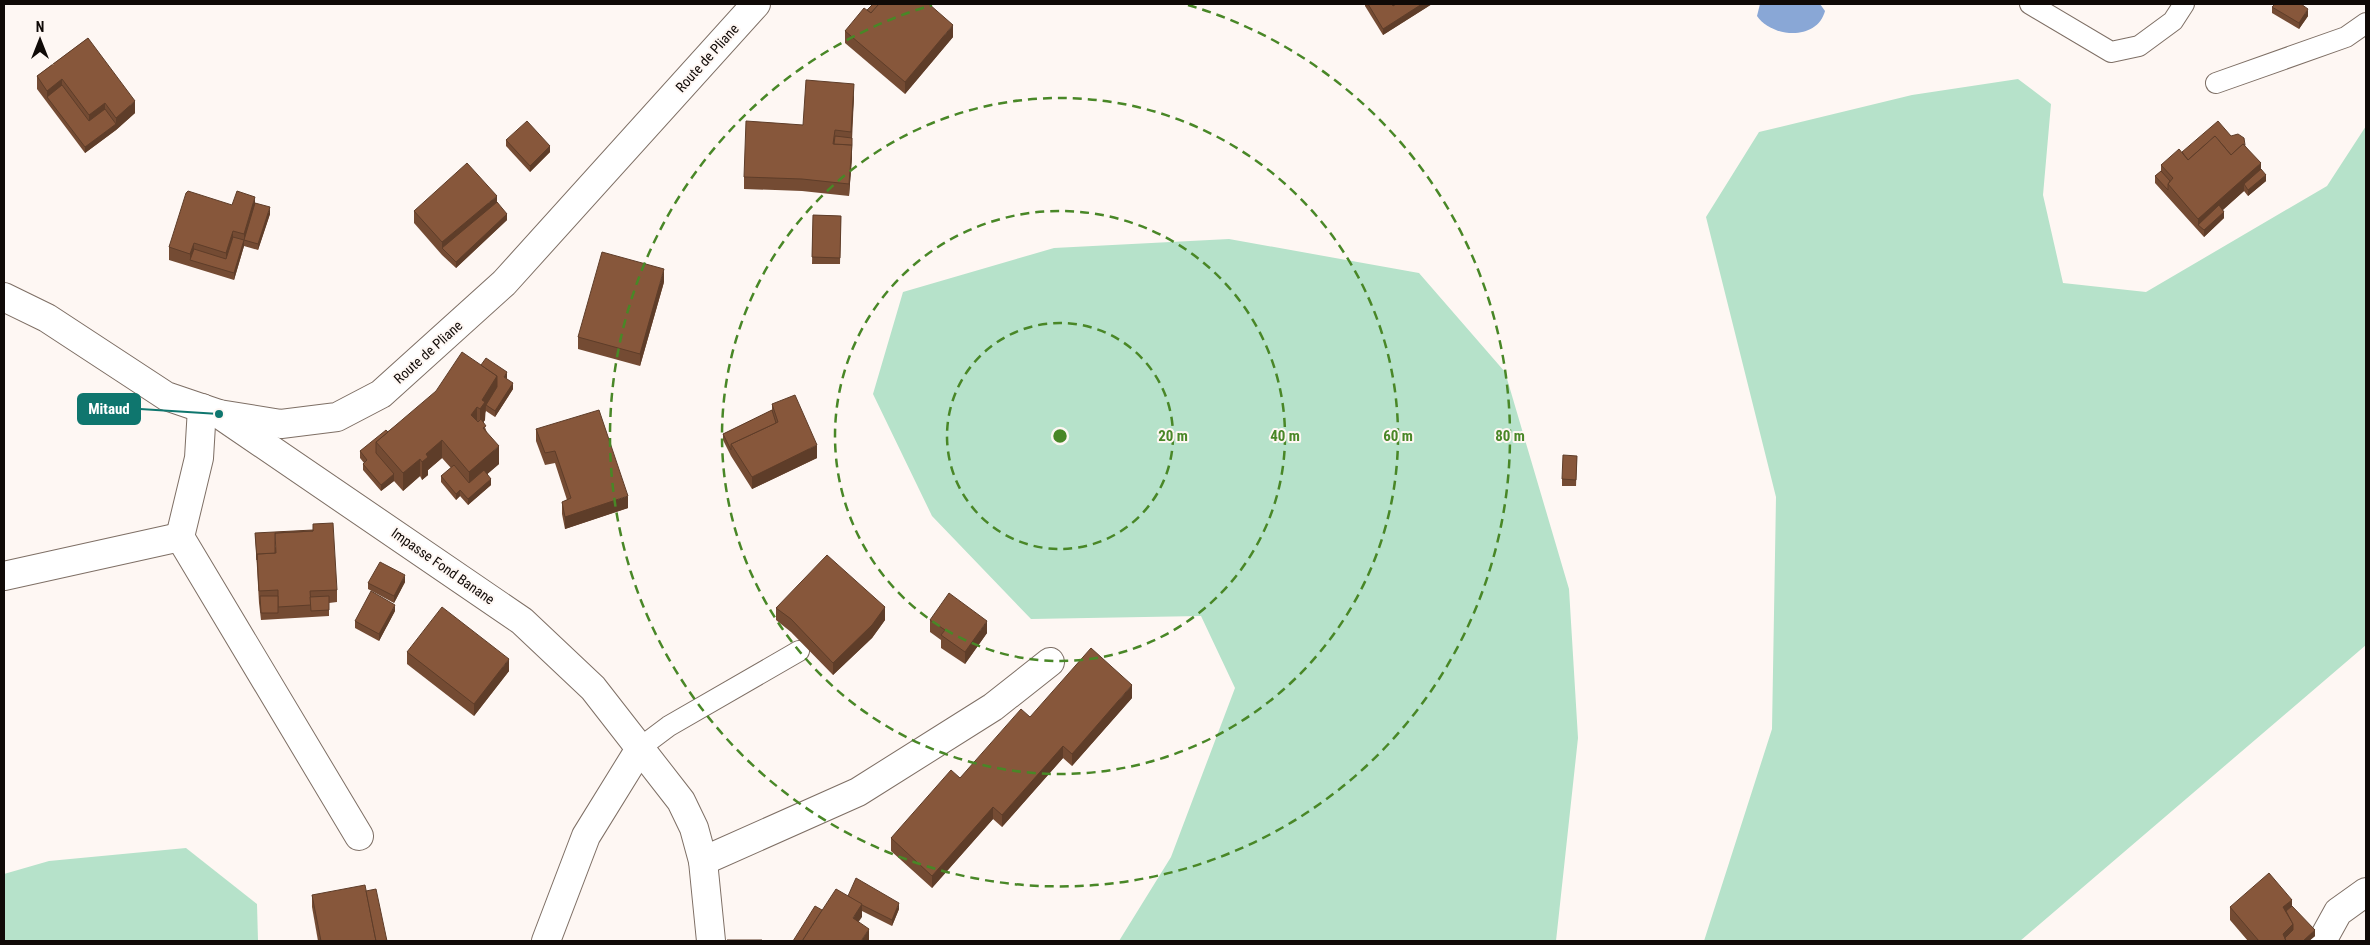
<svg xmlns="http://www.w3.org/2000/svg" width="2370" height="945" font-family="'Roboto Condensed',sans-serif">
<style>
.green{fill:#b6e2ca}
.water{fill:#89a7d6}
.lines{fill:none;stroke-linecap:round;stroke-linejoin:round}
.service-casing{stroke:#7e6f65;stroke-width:22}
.minor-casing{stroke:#7e6f65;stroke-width:30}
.tertiary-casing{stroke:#7e6f65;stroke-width:30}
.service{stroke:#fff;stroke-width:20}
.minor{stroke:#fff;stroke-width:28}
.tertiary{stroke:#fff;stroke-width:28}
.wall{fill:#744b33}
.shaded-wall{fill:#5e3d29}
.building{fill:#87573b;stroke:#5e3d29}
.ring{fill:none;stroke:#498727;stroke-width:2.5;stroke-dasharray:9 6}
.labels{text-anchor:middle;stroke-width:4;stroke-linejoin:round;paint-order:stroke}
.street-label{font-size:14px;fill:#100a07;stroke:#fef7f3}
.centre{fill:#498727;stroke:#fef7f3;stroke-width:2.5}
.ring-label{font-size:15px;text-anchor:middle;font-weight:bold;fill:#498727;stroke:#fef7f3;stroke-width:4;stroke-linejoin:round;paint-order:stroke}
.leader{fill:none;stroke:#0f766e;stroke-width:2}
.callout-dot{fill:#0f766e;stroke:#fef7f3;stroke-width:2}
.callout{fill:#0f766e;stroke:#0f766e;stroke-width:2}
.callout-label{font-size:15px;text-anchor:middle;font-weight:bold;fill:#fff}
</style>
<rect width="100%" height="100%" fill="#fef7f3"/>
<g class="green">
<polygon points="2018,79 2051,104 2043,195 2063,283 2146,292 2327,186 2366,126 2366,645 2020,941 1704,941 1772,729 1776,497 1706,217 1759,132 1912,95"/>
<polygon points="1229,239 1419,273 1505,372 1569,589 1578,738 1556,941 1119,941 1171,857 1235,688 1201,616 1031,619 932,516 873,394 903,292 1054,248"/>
<polygon points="186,848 257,904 258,941 4,941 4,874 49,861"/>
</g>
<path class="water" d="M1760 4H1820L1825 11C1817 41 1772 38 1757 16Z"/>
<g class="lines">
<defs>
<g id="service">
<polyline points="2030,4 2111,52 2139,46 2173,21 2184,4"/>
<polyline points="2216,83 2346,37 2366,23"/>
<polyline points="641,747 669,726 799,651"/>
</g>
<g id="minor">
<polyline points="202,408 199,458 180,537 359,836"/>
<polyline points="219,414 522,621 593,688 681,801 694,828 703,861 711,941"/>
<polyline points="4,576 180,537"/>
<polyline points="703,861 858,792 993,707 1050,662"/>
<polyline points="546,941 586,836 641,747"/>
<polyline points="2322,941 2338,912 2366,892"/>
</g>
<polyline id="tertiary" points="4,297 47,318 166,396 219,414 281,424 337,417 381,394 504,283 756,4"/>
</defs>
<use href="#service" class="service-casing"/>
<use href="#minor" class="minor-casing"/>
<use href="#tertiary" class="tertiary-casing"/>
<use href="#service" class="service"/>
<use href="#minor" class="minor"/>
<use href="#tertiary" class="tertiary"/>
</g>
<g class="wall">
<polygon points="1365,4 1432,4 1383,35 1365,6"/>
<polygon points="2272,7 2308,16 2299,29 2272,13"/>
<polygon points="867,10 953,37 905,94 845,43 845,31"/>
<polygon points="88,38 135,113 116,130 85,153 37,89 37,76"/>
<polygon points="854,96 852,141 852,157 849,196 802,191 744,189 744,177 803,125"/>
<polygon points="2231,136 2245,145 2261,169 2266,181 2248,196 2244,191 2223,210 2224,218 2204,237 2155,183 2155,176 2161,171 2161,165 2182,152"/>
<polygon points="506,140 550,152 530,172 506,146"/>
<polygon points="497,202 507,220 456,268 442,255 414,223 414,211"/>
<polygon points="255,203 270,214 258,250 244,246 234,280 169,260 169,247 232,205"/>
<polygon points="813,215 841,216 840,264 812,264"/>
<polygon points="664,282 640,366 578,349 578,337"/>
<polygon points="481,365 507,379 513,389 495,417 486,411 485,413 485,420 483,422 499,464 487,474 491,485 468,505 460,496 456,500 441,482 441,476 451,468 442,458 428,470 428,475 422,480 420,476 403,491 394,481 381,491 363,470 363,464 364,463 360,458 360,451"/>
<polygon points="772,404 817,458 752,489 731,456 723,440 723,434 772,410"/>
<polygon points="536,429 628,508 565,529 562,514 562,502 567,500 555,463 545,465 536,441"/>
<polygon points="1577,456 1576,486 1562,486 1562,479"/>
<polygon points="255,533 337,590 337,602 329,603 329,616 261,620 259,603"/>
<polygon points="405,582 394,603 368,589 368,583"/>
<polygon points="776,608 885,620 872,638 833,675 791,632 776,620"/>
<polygon points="395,611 379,641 355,628 355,621"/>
<polygon points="930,620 987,633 965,664 941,648 941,640 930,632"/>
<polygon points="407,652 509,671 474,716 407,664"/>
<polygon points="1132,698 1072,766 1063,758 1002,827 993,819 932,888 891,851 891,838 1030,717"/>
<polygon points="366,891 387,941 318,941 312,907 312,895"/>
<polygon points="848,896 899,909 892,926 862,911 862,917 822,910"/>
<polygon points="2292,900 2292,906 2315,936 2309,941 2248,941 2230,920 2230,907"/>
</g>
<g class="shaded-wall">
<polygon points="1422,4 1432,4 1383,35 1383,29"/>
<polygon points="2308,9 2308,16 2299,29 2299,23"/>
<polygon points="953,25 953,37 905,94 905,82"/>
<polygon points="62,79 62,92 47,97 47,91"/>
<polygon points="854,84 854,96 851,144 851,132"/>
<polygon points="135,101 135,113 116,130 116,118"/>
<polygon points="105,103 105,115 89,128 89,115"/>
<polygon points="116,124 116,130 85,153 85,147"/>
<polygon points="852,145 852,157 849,196 849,184"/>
<polygon points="550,146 550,152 530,172 530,166"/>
<polygon points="2261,163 2261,176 2244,184 2244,191 2202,228 2198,225 2198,219"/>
<polygon points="2266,175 2266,181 2248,196 2248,190"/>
<polygon points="497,196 497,208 442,248 442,242"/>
<polygon points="255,197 255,209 244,240 244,234"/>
<polygon points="270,207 270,214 258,250 258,244"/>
<polygon points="2224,212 2224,218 2204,237 2204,230"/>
<polygon points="507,214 507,220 456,268 456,262"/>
<polygon points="233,231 233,243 226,265 226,253"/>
<polygon points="244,240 244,246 234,280 234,273"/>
<polygon points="194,243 194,255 190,260 190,266 190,254"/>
<polygon points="664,269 664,282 640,366 640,354"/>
<polygon points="507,372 507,379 504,377"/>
<polygon points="497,376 497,394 486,405 485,420 480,427 480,409 482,400"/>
<polygon points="513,383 513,389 495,417 495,411"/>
<polygon points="477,407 477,424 471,415"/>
<polygon points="442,440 442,458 428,470 428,475 422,480 422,462 426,454"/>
<polygon points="817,445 817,458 752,489 752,477"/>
<polygon points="499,446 499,464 469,490 469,472"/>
<polygon points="420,459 420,476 403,491 403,473"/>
<polygon points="394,474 394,481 381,491 381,485"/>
<polygon points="491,479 491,485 468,505 468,499"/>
<polygon points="460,490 460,496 456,500 456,494"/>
<polygon points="628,496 628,508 565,529 565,517"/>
<polygon points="405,575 405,582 394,603 394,596"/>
<polygon points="395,605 395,611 379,641 379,634"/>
<polygon points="885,607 885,620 872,638 833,675 833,663"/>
<polygon points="987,621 987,633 965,664 965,652"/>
<polygon points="509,659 509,671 474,716 474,704"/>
<polygon points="1132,685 1132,698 1072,766 1072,754"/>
<polygon points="1063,746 1063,758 1002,827 1002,815"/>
<polygon points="993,807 993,819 932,888 932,876"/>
<polygon points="2292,900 2292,912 2286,917 2283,907"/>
<polygon points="899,903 899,909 892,926 892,920"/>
<polygon points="862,904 862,917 853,930 853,918"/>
<polygon points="2293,924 2293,937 2283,941 2283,934"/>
<polygon points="869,929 869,941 861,941"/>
<polygon points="2315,930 2315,936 2309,941 2303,941"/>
</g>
<g class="building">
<polygon points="873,4 879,4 871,13 867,10"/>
<polygon points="879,4 929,4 953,25 905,82 845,31 864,8 871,13"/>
<polygon points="1368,4 1392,4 1393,6 1396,4 1422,4 1383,29"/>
<polygon points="2275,4 2301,4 2308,9 2299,23 2272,7"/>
<polygon points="88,38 135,101 116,118 105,103 89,115 62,79 47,91 37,76"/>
<polygon points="806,80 854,84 851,132 835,130 833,144 852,145 849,184 802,179 744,177 746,121 803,125"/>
<polygon points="62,85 89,121 105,109 116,124 85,147 47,97"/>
<polygon points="527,121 550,146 530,166 506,140"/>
<polygon points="2218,121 2231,136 2238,134 2244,138 2245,145 2243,144 2231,155 2215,136 2188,160 2182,152"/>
<polygon points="835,136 852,138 852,145 834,144"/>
<polygon points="2215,136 2231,155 2243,144 2261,163 2198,219 2168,184 2173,178 2161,165 2179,149 2188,160"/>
<polygon points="467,163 497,196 442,242 414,211"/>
<polygon points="2261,169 2266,175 2248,190 2244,184"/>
<polygon points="2161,171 2170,181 2168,184 2168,190 2155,176"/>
<polygon points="188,191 232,205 237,191 255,197 244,234 233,231 226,253 194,243 190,254 169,247 186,193"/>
<polygon points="497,202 507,214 456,262 442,248"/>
<polygon points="255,203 270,207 258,244 244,240"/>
<polygon points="2219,205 2224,212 2204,230 2198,225"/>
<polygon points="813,215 841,216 840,258 812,257"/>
<polygon points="233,237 244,240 234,273 190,260 194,249 226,259"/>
<polygon points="602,252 664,269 640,354 578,337"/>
<polygon points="462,352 497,376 482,400 485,402 480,409 477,407 471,415 478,422 481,419 486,426 483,428 499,446 469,472 442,440 426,454 428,457 422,462 420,459 403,473 376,442 436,391"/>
<polygon points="486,358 507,372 504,377 513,383 495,411 486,405 497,387 497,376 481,365"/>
<polygon points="795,395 817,445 752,477 731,444 778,422 772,404"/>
<polygon points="599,410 628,496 565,517 562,502 571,498 555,451 545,453 536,429"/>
<polygon points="772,410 776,423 731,444 731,450 723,434"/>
<polygon points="386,430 388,432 376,442 376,453 394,474 381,485 363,464 367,460 360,451"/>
<polygon points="1563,455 1577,456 1576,480 1562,479"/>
<polygon points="454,465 469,483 484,470 491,479 468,499 460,490 456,494 441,476"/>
<polygon points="333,523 337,590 310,591 311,605 278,607 278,590 259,591 257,554 276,553 275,533 313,531 313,524"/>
<polygon points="313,530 313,531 275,533 275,553 257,554 257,560 255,533"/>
<polygon points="827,555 885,607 872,625 833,663 791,619 776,608"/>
<polygon points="380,562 405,575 394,596 368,583"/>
<polygon points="371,591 395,605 379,634 355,621"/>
<polygon points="949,593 987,621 965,652 941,635 945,630 930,620"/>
<polygon points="260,596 278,596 278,613 261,613"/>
<polygon points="329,596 329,610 311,611 310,597"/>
<polygon points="442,607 509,659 474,704 407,652"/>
<polygon points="1091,648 1132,685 1072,754 1063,746 1002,815 993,807 932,876 891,838 951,770 960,778 1021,709 1030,717"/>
<polygon points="2269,873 2292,900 2283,907 2293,924 2283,934 2286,941 2259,941 2230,907"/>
<polygon points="856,878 899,903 892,920 862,905 848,896"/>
<polygon points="365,885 376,941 321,941 312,895"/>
<polygon points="376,889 387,941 376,941 366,891"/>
<polygon points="836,889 862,904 853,918 869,929 861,941 802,941"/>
<polygon points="815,906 822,910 802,941 793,941"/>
<polygon points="2292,906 2315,930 2303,941 2286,941 2285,938 2293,930 2293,924 2286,911"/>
<polygon points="727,940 762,940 763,941 727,941"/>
</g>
<g class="ring">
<circle cx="1060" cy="436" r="113"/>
<circle cx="1060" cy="436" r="225"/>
<circle cx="1060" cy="436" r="338"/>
<path d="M1188 5A450 450 0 1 1 932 5"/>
</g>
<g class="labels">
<g class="street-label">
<text transform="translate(707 58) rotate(-48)" y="5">Route de Pliane</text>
<text transform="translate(428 352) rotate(-42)" y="5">Route de Pliane</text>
<text transform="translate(443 566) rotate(35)" y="5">Impasse Fond Banane</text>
</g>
</g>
<circle cx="1060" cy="436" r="8" class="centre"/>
<g class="ring-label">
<text x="1173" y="441">20 m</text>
<text x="1285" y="441">40 m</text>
<text x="1398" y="441">60 m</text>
<text x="1510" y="441">80 m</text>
</g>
<path class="leader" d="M219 414L140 409"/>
<circle class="callout-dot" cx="219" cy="414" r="5"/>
<rect class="callout" x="78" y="394" width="62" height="30" rx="5"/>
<g class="callout-label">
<text x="109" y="414">Mitaud</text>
</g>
<rect width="2370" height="945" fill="none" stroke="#100a07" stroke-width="10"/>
<g transform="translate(40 40)" stroke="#fef7f3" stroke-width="4" paint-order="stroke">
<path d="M0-4L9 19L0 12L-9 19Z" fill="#100a07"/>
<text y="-8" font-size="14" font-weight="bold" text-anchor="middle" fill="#100a07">N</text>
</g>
</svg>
